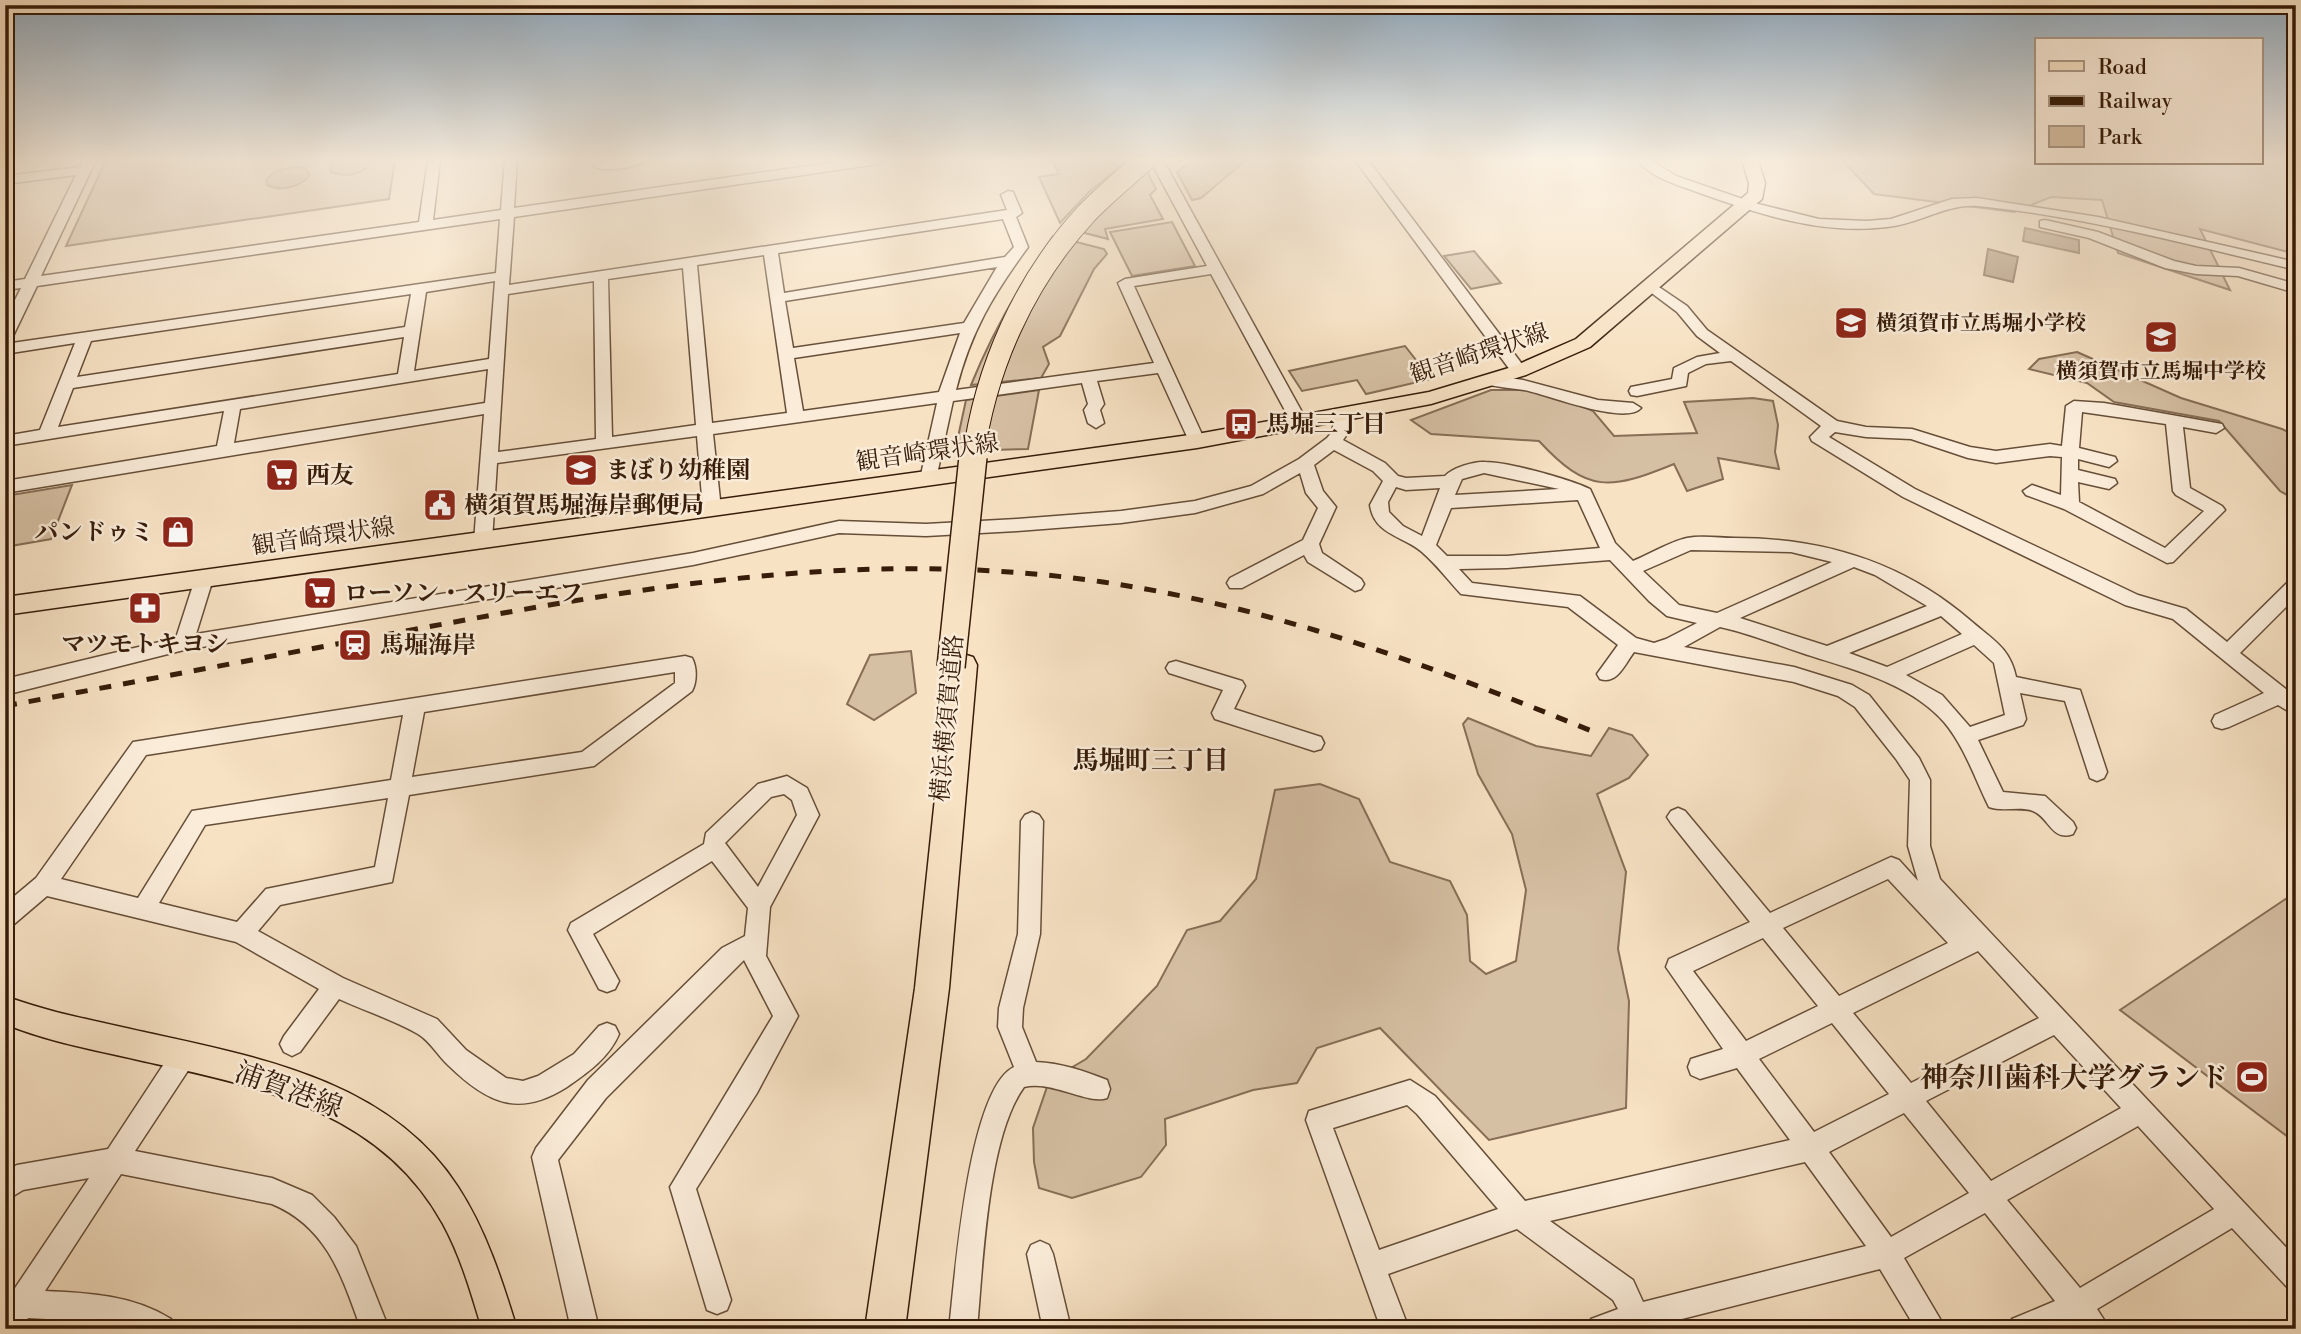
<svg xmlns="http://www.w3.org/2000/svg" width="2301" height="1334" font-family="'Libre Bodoni','Noto Serif JP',serif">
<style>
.green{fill:#d6c0a4;stroke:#866e56;stroke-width:2}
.water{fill:#b59f84;stroke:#826b53;stroke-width:2}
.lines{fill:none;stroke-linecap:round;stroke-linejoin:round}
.minor-casing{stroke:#664e38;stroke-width:3}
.major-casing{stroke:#361c09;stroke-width:3}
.highway-casing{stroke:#361c09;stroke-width:3}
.minor{fill:#faecd9;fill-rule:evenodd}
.major{fill:#f7e2c4;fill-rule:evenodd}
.highway{fill:#f7e2c4;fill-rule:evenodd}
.rail{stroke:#361c09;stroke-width:5;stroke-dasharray:12 12;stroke-linecap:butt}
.highway-bridge-far1-casing{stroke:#361c09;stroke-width:23;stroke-linecap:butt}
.highway-bridge-casing{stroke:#361c09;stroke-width:30;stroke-linecap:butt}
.highway-bridge-far1{stroke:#f7e2c4;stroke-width:21}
.highway-bridge{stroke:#f7e2c4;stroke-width:27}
.labels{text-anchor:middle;stroke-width:5;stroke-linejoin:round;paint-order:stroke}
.far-poi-label{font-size:21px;font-weight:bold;fill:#361c09;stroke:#faecd9;text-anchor:start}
.street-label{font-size:24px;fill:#361c09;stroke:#faecd9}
.poi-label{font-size:24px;font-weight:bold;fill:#361c09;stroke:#faecd9;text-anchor:start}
.neighbourhood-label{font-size:26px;font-weight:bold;fill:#361c09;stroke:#faecd9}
.near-poi-label{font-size:28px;font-weight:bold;fill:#361c09;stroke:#faecd9;text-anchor:end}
.near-street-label{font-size:28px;fill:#361c09;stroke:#faecd9}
</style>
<rect width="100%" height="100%" fill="#f7e2c4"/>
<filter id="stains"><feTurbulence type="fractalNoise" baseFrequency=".00286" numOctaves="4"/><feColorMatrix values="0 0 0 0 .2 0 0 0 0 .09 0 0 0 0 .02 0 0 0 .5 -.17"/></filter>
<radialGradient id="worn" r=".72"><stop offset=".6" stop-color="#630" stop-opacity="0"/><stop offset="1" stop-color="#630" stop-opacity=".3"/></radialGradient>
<g class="green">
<polygon points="106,160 395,160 389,199 66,246"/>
<polygon points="1052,160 1128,160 1089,192 1060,223 1039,177 1059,174"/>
<polygon points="1132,160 1141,160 1156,189 1150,195 1163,219 1105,229 1108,239 1061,227 1092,193"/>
<polygon points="1193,160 1246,160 1201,198 1192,200 1177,172"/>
<polygon points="1842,160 2261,163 2261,160 2296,160 2296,254 2200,229 2230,290 2118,253 2102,200 2051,197 2014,212 1874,194"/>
<polygon points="1172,222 1195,266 1132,276 1110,232"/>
<path d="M1053 236 1104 249 1107 254 1094 269 1060 336 1043 347 1049 364 1041 378 971 385C993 331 1020 284 1053 236Z"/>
<polygon points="1474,251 1501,283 1471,289 1444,256"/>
<polygon points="1405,346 1431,379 1366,394 1357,380 1302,391 1289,371"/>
<polygon points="2077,352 2181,398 2282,429 2296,436 2296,500 2280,491 2219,421 2114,402 2087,383 2029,369 2039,359"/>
<polygon points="1039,390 1028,449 955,451 966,400"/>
<path d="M1491 390H1545L1593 411 1614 436 1697 433 1684 402 1753 398 1773 401 1778 425 1775 452 1779 469 1718 458 1723 479 1687 491 1674 464C1610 490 1588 494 1539 441L1431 434 1411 420Z"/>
<polygon points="72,485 51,539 5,547 5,496"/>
<polygon points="911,651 916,693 874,720 847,704 870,655"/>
<polygon points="1468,718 1536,746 1591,756 1609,728 1632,735 1648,755 1629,778 1597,794 1626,872 1618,949 1629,1001 1626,1108 1489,1140 1380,1028 1317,1048 1297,1083 1253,1090 1165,1119 1166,1145 1141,1177 1072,1198 1039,1188 1034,1162 1033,1128 1049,1081 1086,1059 1157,986 1187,930 1220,921 1256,879 1275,790 1320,784 1359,799 1390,862 1450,881 1467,915 1470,961 1486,974 1516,961 1526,890 1512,834 1478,774 1463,724"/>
<polygon points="2296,892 2296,1143 2120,1010"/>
</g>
<g class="water">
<path d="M331 160H372C366 175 344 178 331 172Z"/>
<path d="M292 167 305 168 310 175C301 187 281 192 267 185L266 180 274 172Z"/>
<polygon points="2025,228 2079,240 2079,253 2023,241"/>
<polygon points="1988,249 2018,257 2013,282 1984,275"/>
</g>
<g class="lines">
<defs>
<g id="minor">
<path d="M83 160H96L41 276 419 222 428 160H440L433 220 501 210 505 160H517L514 208 850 160H884L878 164 514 217 509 285 1007 210 1001 195 1008 191 1013 192 1022 213 1016 217 1028 247C993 295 971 331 956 390L1154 363 1118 283 1125 279 1207 266 1150 160H1163L1308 423 1306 427H1294L1211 274 1134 286 1205 441 1197 446 1189 441 1158 373 1097 381 1104 404 1100 410 1104 423 1096 428 1088 423 1084 410 1088 404 1082 383 953 401 936 479 928 485 920 479 937 403 713 434 721 509 712 515 703 509 697 436 497 463 492 541 489 545H477L474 541 484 414 5 493V481L217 446 224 411 5 446V436L40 430 75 343 5 354V344L496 273 500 219 37 286 13 336 5 341V320L21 288 5 290V282L25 279 76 175 5 184V176L80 167ZM1003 219 1014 247 1005 257 784 293 778 253ZM764 255 787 413 712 423 697 265ZM997 267 964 323 793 348 785 301ZM683 268 696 425 612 437 608 279ZM495 281 489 359 414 371 426 292ZM594 281 596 439 498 452 508 294ZM411 294 405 327 77 377 91 341ZM960 333 939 392 803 411 794 358ZM404 337 398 374 58 427 73 388ZM488 369 485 403 234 443 240 409Z"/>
<path d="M614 160H648C639 167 603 173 593 166L595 163Z"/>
<polygon points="1355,160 1368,160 1525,368 1527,371 1525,374 1513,374"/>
<path d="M1637 160H1651L1676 176 1754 203 1819 219 1867 221 1891 219 1952 199 1977 198 2098 217 2296 262V270C2191 245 2086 217 1979 206 1946 203 1920 224 1887 227 1821 235 1758 214 1697 192 1675 184 1652 178 1637 160Z"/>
<polygon points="2045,220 2098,232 2174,261 2196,266 2239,268 2296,284 2296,293 2238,276 2196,274 2165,268 2089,238 2040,227 2040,221"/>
<path d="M1650 281 1687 306 1707 330 1837 421 1866 427 1912 429 1970 447 1996 451 2050 444 2062 446 2066 406 2074 401 2104 403 2222 424 2224 428 2216 433 2183 427 2190 488 2222 506 2225 510 2173 562 2167 563 2064 509 2026 495 2023 491 2032 485 2061 495 2062 457 2050 456 1996 463 1968 458 1911 439 1866 437 1835 432 1829 437 1915 489 2138 595 2186 609 2227 642 2290 580 2296 578V597L2240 653 2296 697V716L2278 705 2229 727 2222 729 2215 727 2212 721 2215 715 2264 693 2173 619 2125 605 1903 497 1812 441 1810 437 1821 426 1731 361 1706 364 1688 373 1686 386 1637 396 1631 395 1629 391 1631 387 1672 379 1674 368 1697 357 1720 353 1697 336 1677 312 1645 288 1643 285 1645 282ZM2082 412 2166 424 2173 491 2176 495 2204 511 2165 548 2079 502 2078 482 2109 489 2117 483 2115 479 2078 470V459L2109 467 2117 461 2115 457 2079 448Z"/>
<path d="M1491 375 1523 380 1598 400 1633 403 1641 408C1625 426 1546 394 1524 390 1511 388 1498 387 1485 384L1483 380Z"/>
<path d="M1343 411 1351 416 1348 433 1343 440 1385 463 1398 476 1406 478 1445 476C1452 468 1474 461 1485 462 1508 462 1569 479 1590 489L1615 543 1633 561C1650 554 1669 542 1687 538 1702 535 1720 538 1735 538 1824 538 1903 562 1971 621 1993 640 2010 648 2016 677L2080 690 2107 772 2104 778 2097 781 2090 778 2065 701 2020 693 2026 719 2023 725 1978 740 2003 792 2045 796 2073 822 2076 828 2073 834C2052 842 2049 817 2033 811 2020 806 2002 812 1989 807 1975 779 1965 747 1944 722 1909 682 1850 669 1802 653 1775 644 1748 633 1720 627L1684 647 1794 667 1852 685 1869 695 1919 758 1930 780V846L1940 879 2296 1258V1291L2287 1287 2232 1228 2097 1309 2110 1329H2078L2072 1321 2054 1329H2008L2012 1319 2055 1301 1985 1213 1904 1258 1946 1329H1916L1880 1269 1654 1326 1656 1329H1587L1591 1319 1618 1309 1613 1300 1517 1229 1388 1274 1409 1329H1381L1306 1120 1309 1111 1410 1080 1435 1096 1525 1201 1790 1140 1737 1068 1700 1079 1691 1075 1688 1067 1691 1059 1723 1049 1666 967 1669 959 1750 922 1671 823 1667 817 1671 811 1678 808 1685 811 1770 913 1891 857 1899 860 1918 881 1908 846 1910 780 1896 759 1855 707 1838 696 1794 682 1634 652C1625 664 1617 685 1600 679L1597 674 1618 645 1568 607 1461 594C1448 580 1436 564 1422 552 1404 536 1374 535 1370 505L1383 481 1373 471 1334 450 1314 465 1323 491 1336 507 1319 544 1322 553 1361 579 1364 584 1361 589 1355 591 1308 562 1304 555 1242 588H1230L1227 583 1230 578 1303 540 1318 508 1306 493 1300 473 1263 494 1195 513 1121 523 1017 531 926 536 839 533 693 565 184 650 5 695V679L176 638 195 579 198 574H210L213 579 196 634 693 553 839 521 926 524 1017 519 1121 511 1195 501 1251 486 1299 459 1327 438 1332 432 1335 416ZM1484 473 1559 489 1455 495 1462 479ZM1396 487 1406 490 1440 488 1422 536 1403 526 1389 512 1388 502ZM1578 500 1600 548 1507 556H1447L1436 545 1451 508ZM1691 550 1791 552 1832 562 1717 613 1679 605 1643 571ZM1610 560 1649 601 1667 616 1697 623 1666 639 1654 643 1636 638 1580 596 1472 583 1459 569 1507 568ZM1854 567 1875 575 1927 606 1827 646 1740 618ZM1941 616 1962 634 1887 667 1849 653ZM1974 645 1994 663 2005 715 1970 727 1942 695 1906 675ZM1888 879 1948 943 1839 996 1783 928ZM1763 938 1818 1006 1746 1041 1693 971ZM1978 951 2039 1018 1911 1083 1853 1013ZM1832 1023 1889 1094 1814 1132 1759 1059ZM2054 1035 2121 1108 1991 1181 1926 1101ZM1407 1105 1417 1114 1498 1209 1379 1250 1333 1128ZM1904 1113 1969 1193 1891 1237 1829 1152ZM2138 1126 2214 1209 2080 1288 2007 1200ZM1805 1162 1866 1246 1643 1302 1633 1280 1550 1221Z"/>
<path d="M685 656 692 658C697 667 697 682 692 691L594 766 409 795 392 882 280 905 258 931 343 978 437 1019 466 1050 506 1078 523 1081 538 1076 574 1054 599 1026 607 1023 615 1026 619 1034C609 1058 587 1073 567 1087 518 1118 487 1103 448 1065 438 1056 430 1041 418 1034 394 1020 365 1011 339 999L300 1052 292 1056 284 1052 280 1044 284 1036 319 989 236 942 47 896 13 925 5 928V904L36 878 133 742ZM675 672V683L582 752 412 777 424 712ZM403 715 391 780 192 811 138 898 61 879 146 755ZM388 798 375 867 266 889 237 922 159 903 205 825Z"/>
<polygon points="1176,661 1242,681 1245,686 1234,709 1321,737 1324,743 1321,749 1314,751 1215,719 1212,713 1223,690 1169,673 1166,668 1169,663"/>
<path d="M787 776 807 788 819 815 770 907 766 956 798 1016 757 1093 696 1189 731 1300 727 1310 717 1314 707 1310 670 1187 773 1016 744 960 606 1098 558 1160 599 1329H571L532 1157 536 1148 588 1080 722 948 745 936 748 908 712 861 593 934 619 981 615 989 607 992 599 989 568 930 571 923 704 844 706 833 758 784ZM784 794 792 800 797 815 758 887 725 843 771 797Z"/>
<path d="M1032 812 1039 815 1043 821 1040 934 1023 1008 1022 1027 1036 1062C1061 1063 1084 1071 1107 1080L1110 1089 1107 1098C1088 1105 1052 1080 1024 1087 987 1138 983 1265 977 1329H949C955 1278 968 1089 1014 1067L998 1027 999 1008 1018 934 1021 821 1025 815Z"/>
<path d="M184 1043 193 1047 196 1055 193 1063 135 1151 272 1178 312 1195 334 1217 356 1246 389 1329H361C342 1276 327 1227 272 1204L121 1174 45 1291C88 1293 133 1295 171 1319L175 1329C125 1329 77 1320 28 1318L21 1329H5V1303L89 1178 23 1190 5 1201V1171L17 1165 108 1149 175 1047Z"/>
<polygon points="1040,1241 1049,1245 1053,1254 1071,1329 1043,1329 1027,1254 1031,1245"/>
</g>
<g id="major">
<polygon points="1742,160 1758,160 1765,183 1762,199 1590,347 1526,375 1431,404 1197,448 5,615 5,597 1197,434 1429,392 1512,367 1576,339 1748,193 1749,183"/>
<path d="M5 996C50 1013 97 1021 144 1032 258 1057 390 1081 458 1187 486 1230 502 1280 517 1329H482C471 1293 461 1257 443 1224 379 1107 253 1086 134 1059 90 1049 47 1041 5 1024Z"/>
</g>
<polygon id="highway" points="963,654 973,657 977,665 949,988 905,1329 865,1329 915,988 949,665 953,657"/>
</defs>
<use href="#minor" class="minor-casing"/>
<use href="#major" class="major-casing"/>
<use href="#highway" class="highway-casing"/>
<use href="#minor" class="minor"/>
<use href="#major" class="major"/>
<use href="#highway" class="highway"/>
<path class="rail" d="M5 706C139 681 273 656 406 631 641 587 863 547 1103 582 1274 607 1435 667 1594 732"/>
<defs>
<path id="highway-bridge-far1" d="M973 459C985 369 1024 281 1086 214 1104 195 1125 178 1145 160"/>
<polyline id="highway-bridge" points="951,667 973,457"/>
</defs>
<use href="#highway-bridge-far1" class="highway-bridge-far1-casing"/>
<use href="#highway-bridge" class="highway-bridge-casing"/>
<use href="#highway-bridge-far1" class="highway-bridge-far1"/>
<use href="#highway-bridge" class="highway-bridge"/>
</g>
<linearGradient id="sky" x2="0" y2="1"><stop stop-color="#93acc0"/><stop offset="0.46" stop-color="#fbf2e4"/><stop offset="1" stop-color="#fbf2e4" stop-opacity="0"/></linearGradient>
<rect width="2301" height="347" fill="url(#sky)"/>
<defs>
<symbol id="school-square" viewBox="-11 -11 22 22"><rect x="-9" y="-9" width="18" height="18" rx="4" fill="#8f2418" stroke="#faecd9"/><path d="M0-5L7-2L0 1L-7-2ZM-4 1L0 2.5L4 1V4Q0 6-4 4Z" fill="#fff"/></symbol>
<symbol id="bus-square" viewBox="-11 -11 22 22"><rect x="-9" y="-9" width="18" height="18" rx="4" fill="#8f2418" stroke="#faecd9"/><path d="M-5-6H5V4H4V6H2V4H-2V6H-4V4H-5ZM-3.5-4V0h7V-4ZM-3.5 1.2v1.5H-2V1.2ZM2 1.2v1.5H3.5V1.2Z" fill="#fff"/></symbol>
<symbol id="supermarket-square" viewBox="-11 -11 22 22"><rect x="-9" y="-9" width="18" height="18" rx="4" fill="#8f2418" stroke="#faecd9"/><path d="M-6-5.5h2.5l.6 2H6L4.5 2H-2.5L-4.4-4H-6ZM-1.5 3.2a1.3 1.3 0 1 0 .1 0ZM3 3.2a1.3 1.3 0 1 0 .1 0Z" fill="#fff"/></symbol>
<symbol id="civic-square" viewBox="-11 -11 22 22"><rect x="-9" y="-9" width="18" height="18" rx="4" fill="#8f2418" stroke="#faecd9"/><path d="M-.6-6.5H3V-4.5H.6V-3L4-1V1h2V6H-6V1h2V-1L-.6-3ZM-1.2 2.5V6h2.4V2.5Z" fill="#fff"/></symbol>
<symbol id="shop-square" viewBox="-11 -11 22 22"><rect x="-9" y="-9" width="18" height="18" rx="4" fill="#8f2418" stroke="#faecd9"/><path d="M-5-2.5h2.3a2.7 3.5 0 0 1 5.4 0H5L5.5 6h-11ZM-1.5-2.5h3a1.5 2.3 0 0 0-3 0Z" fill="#fff"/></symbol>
<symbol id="pharmacy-square" viewBox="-11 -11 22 22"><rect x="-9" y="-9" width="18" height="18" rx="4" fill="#8f2418" stroke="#faecd9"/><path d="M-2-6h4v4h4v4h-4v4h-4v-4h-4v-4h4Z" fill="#fff"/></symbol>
<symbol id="station-square" viewBox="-11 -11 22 22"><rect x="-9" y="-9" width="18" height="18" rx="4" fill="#8f2418" stroke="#faecd9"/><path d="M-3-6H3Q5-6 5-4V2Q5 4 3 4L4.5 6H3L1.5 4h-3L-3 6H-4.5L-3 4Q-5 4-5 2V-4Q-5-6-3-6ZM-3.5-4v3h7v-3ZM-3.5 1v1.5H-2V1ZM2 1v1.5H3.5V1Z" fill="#fff"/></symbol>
<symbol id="stadium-square" viewBox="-11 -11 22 22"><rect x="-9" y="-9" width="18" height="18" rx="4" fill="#8f2418" stroke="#faecd9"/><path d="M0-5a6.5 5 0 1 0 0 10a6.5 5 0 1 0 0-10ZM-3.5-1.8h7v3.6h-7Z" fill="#fff"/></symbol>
</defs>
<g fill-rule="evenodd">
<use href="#school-square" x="1832" y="304" width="38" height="38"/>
<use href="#school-square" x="2142" y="318" width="38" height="38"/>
<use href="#bus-square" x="1222" y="405" width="38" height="38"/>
<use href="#school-square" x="562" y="451" width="38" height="38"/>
<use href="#supermarket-square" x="263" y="456" width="38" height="38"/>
<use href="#civic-square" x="421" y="486" width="38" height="38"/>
<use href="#shop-square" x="159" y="513" width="38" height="38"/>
<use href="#supermarket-square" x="301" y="574" width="38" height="38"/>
<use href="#pharmacy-square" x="126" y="589" width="38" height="38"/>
<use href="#station-square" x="336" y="626" width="38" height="38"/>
<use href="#stadium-square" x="2233" y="1058" width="38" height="38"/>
</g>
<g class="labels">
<g class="far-poi-label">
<text x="1876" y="330">横須賀市立馬堀小学校</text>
<text x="2161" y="378" text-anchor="middle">横須賀市立馬堀中学校</text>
</g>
<g class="street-label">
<text transform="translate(1479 353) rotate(-18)" y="8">観音崎環状線</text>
<text transform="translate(927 452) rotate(-8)" y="8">観音崎環状線</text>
<text transform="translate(323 536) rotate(-8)" y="8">観音崎環状線</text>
<text transform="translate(947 718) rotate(-85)" y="8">横浜横須賀道路</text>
</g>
<g class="poi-label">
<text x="1266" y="432">馬堀三丁目</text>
<text x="606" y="478">まぼり幼稚園</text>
<text x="306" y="483">西友</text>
<text x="464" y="513">横須賀馬堀海岸郵便局</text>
<text x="154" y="540" text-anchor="end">パンドゥミ</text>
<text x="344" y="601">ローソン・スリーエフ</text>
<text x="145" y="652" text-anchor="middle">マツモトキヨシ</text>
<text x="380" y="653">馬堀海岸</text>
</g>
<g class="neighbourhood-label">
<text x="1151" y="769">馬堀町三丁目</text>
</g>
<g class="near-poi-label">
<text x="2228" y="1087">神奈川歯科大学グランド</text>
</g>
<g class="near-street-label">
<text transform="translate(289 1089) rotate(20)" y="10">浦賀港線</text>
</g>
</g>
<rect width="2301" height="1334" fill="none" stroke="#f7e2c4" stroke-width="28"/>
<rect x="7" y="7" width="2287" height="1320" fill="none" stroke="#361c09" stroke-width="3.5"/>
<rect x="14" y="14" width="2273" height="1306" fill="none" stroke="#361c09" stroke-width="2"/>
<rect x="2035" y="38" width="228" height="126" fill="#faecd9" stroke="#ac9986" stroke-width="2"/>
<rect x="2049" y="61" width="35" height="10" fill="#f7e2c4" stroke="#ac9986" stroke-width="2"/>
<text x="2098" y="74" font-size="21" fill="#361c09">Road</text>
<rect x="2049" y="96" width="35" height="10" fill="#361c09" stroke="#ac9986" stroke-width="2"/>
<text x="2098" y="108" font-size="21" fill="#361c09">Railway</text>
<rect x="2049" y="126" width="35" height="21" fill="#d6c0a4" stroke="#ac9986" stroke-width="2"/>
<text x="2098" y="144" font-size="21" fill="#361c09">Park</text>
<rect width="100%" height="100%" filter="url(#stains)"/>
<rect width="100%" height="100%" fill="url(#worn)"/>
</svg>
